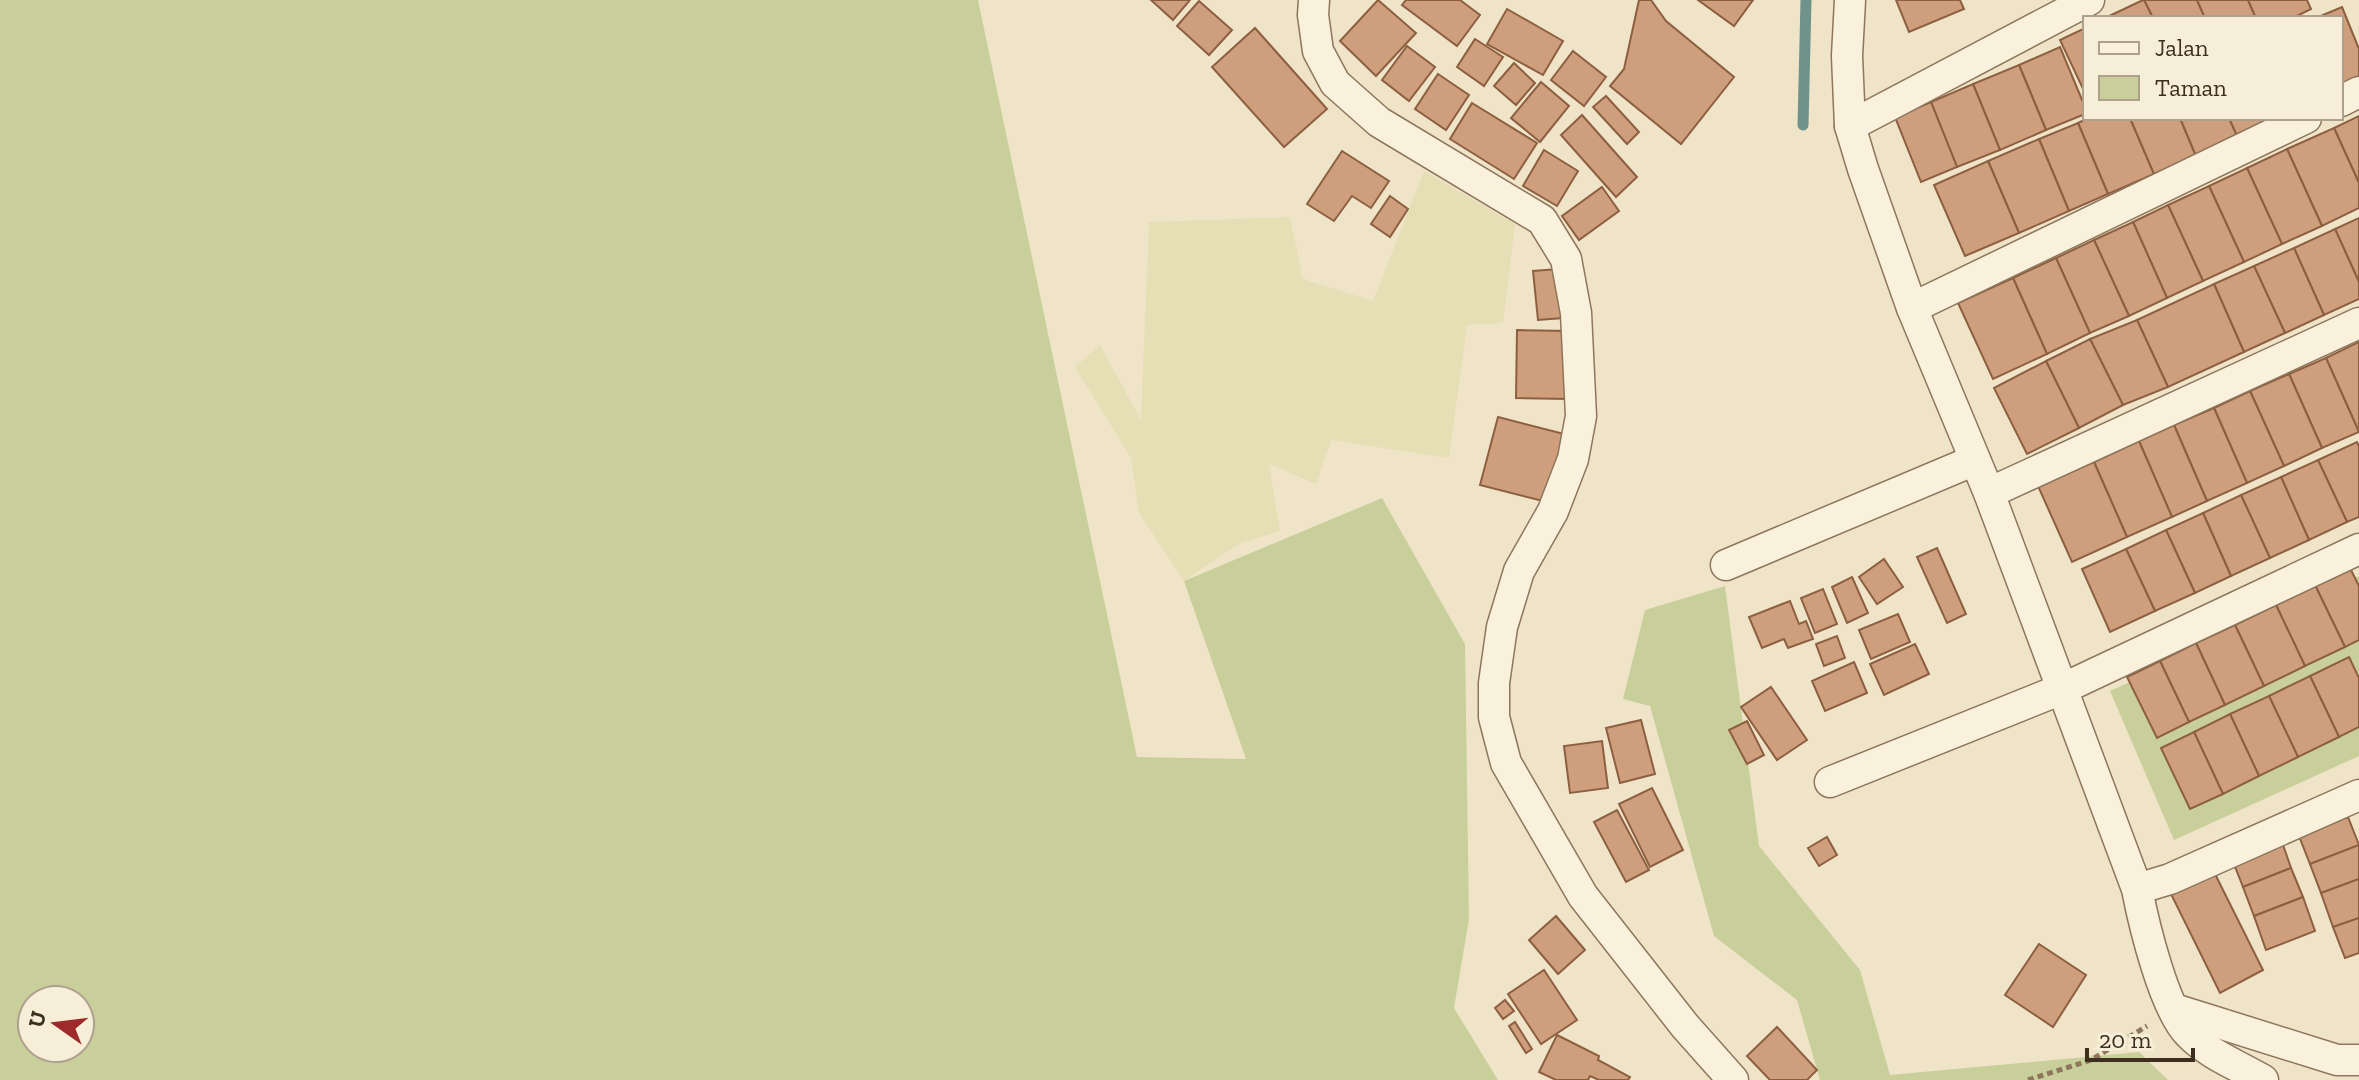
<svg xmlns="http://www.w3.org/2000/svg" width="2359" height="1080" font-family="'Zilla Slab',serif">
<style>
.farmland{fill:#e6deb5}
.green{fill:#c9cf9b;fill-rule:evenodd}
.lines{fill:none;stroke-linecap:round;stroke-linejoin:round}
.stream{stroke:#6f938a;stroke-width:11}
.building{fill:#cf9f7d;stroke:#8d5f41;stroke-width:2}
.street-casing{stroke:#8d765c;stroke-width:33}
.path{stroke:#8d765c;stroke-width:5;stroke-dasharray:6 4;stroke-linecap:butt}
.street{stroke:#faf1dc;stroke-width:30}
</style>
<rect width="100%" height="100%" fill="#f0e4c8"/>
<polygon class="farmland" points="1424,171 1515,224 1503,323 1467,325 1449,458 1331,440 1316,484 1269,464 1280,531 1240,543 1184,581 1139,513 1131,458 1075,367 1100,345 1141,420 1149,222 1290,217 1303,279 1373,301"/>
<g class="green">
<path d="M0 0H978L1137 757 1246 759 1184 581 1382 498 1465 644 1469 919 1454 1008 1498 1080H0ZM32 1000H80V1048H32Z"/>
<polygon points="2359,576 2359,756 2174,840 2110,691"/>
<polygon points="1725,586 1759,846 1860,970 1890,1075 2139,1052 2168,1080 1820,1080 1797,1000 1714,936 1650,706 1623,699 1645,610"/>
</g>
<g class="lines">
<polyline class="stream" points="1803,125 1806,0"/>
</g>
<g class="building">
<polygon points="1151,0 1190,0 1173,20"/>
<polygon points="1378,0 1416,33 1376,76 1340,41"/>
<polygon points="1406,0 1460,0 1480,15 1457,46 1402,5"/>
<polygon points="1639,0 1651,0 1666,21 1734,77 1681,144 1610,86 1624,69"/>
<polygon points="1698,0 1753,0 1734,26"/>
<polygon points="1896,0 1960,0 1964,9 1909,32"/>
<polygon points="2144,0 2197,0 2205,18 2153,18"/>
<polygon points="2144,0 2153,18 2105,18 2143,0"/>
<polygon points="2197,0 2248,0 2256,18 2205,18"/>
<polygon points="2248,0 2307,0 2311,9 2293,18 2256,18"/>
<polygon points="1199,1 1232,30 1209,55 1177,26"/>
<polygon points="2342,7 2359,49 2359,87 2341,95 2341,18 2316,18"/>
<polygon points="1507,9 1563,41 1543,75 1487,44"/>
<polygon points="1255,28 1327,109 1284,147 1212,67"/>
<polygon points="2085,28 2085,93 2060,40"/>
<polygon points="1475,39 1503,57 1484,86 1457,67"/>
<polygon points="1407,46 1435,67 1409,101 1382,80"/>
<polygon points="2060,47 2085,107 2085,114 2046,130 2019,65"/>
<polygon points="1573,51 1606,77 1584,106 1551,80"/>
<polygon points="1514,63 1535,83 1516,105 1494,86"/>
<polygon points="2019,65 2046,130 2000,150 1973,84"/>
<polygon points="1438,74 1469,95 1446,130 1415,109"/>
<polygon points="1541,82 1569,106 1540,142 1511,118"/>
<polygon points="1973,84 2000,150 1957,167 1931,102"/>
<polygon points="1606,96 1639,132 1627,144 1593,107"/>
<polygon points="1931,102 1957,167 1921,182 1895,117"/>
<polygon points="1472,103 1537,143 1514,179 1450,139"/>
<polygon points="1582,115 1637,177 1616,197 1561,135"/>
<polygon points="2359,116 2359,183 2334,128"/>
<polygon points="2088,118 2130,118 2154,174 2108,194 2078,123"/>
<polygon points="2130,118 2180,118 2196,156 2154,174"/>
<polygon points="2180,118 2229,118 2238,138 2196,156"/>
<polygon points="2229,118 2281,118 2238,138"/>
<polygon points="2078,123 2108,194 2069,211 2039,139"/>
<polygon points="2334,128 2359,183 2359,208 2322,226 2287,149"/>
<polygon points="2039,139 2069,211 2019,233 1988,161"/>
<polygon points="2287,149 2322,226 2282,244 2247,168"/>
<polygon points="1544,150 1578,171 1557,206 1523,186"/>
<polygon points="1342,151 1389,181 1371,208 1352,196 1334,221 1307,204"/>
<polygon points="1988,161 2019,233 1965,256 1934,185"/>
<polygon points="2247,168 2282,244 2244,262 2209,186"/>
<polygon points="2209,186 2244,262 2203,281 2168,205"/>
<polygon points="1602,187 1619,211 1579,240 1562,216"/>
<polygon points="1390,196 1408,209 1390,237 1371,224"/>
<polygon points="2168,205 2203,281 2167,298 2133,222"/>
<polygon points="2359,218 2359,282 2335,229"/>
<polygon points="2133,222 2167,298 2129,316 2094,240"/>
<polygon points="2335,229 2359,282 2359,299 2324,315 2294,248"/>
<polygon points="2094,240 2129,316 2090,333 2056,258"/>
<polygon points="2294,248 2324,315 2285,333 2254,266"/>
<polygon points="2056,258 2090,333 2047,354 2013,278"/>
<polygon points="2254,266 2285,333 2244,352 2214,284"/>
<polygon points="1558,269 1563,318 1538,320 1533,271"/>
<polygon points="2013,278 2047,354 1993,379 1958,303"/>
<polygon points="2214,284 2244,352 2168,387 2137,320"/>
<polygon points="2137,320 2168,387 2123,405 2090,339"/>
<polygon points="1517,330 1569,331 1568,399 1516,398"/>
<polygon points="2090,339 2123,405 2079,428 2046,361"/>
<polygon points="2359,342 2359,432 2326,358"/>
<polygon points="2326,358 2359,432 2322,448 2289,374"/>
<polygon points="2046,361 2079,428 2027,454 1994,388"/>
<polygon points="2289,374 2322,448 2284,466 2250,391"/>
<polygon points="2250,391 2284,466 2247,483 2214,408"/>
<polygon points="2214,408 2247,483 2207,501 2174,425"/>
<polygon points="1498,417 1564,434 1547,502 1480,485"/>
<polygon points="2174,425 2207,501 2172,517 2139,441"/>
<polygon points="2139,441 2172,517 2127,537 2094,462"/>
<polygon points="2357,442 2359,447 2359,517 2347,522 2318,460"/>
<polygon points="2318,460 2347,522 2309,540 2281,477"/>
<polygon points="2094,462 2127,537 2072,562 2038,486"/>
<polygon points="2281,477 2309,540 2270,558 2241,495"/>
<polygon points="2241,495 2270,558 2231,576 2203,513"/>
<polygon points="2203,513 2231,576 2195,593 2166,530"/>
<polygon points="2166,530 2195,593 2155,611 2126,549"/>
<polygon points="1937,548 1966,614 1947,623 1917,557"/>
<polygon points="2126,549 2155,611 2110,632 2082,569"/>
<polygon points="1884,559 1903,587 1877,604 1859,577"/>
<polygon points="2350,568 2359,586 2359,640 2345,647 2315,585"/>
<polygon points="1852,577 1868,613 1847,623 1832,587"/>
<polygon points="2315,585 2345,647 2305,666 2276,605"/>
<polygon points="1823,589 1837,624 1815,633 1801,598"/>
<polygon points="1790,601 1799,624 1806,621 1813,639 1788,648 1784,639 1762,648 1749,617"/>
<polygon points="2276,605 2305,666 2264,686 2235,625"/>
<polygon points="1898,614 1910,642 1871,659 1859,630"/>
<polygon points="2235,625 2264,686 2225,705 2196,643"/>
<polygon points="1837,636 1845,658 1824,666 1816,644"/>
<polygon points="2196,643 2225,705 2189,722 2160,661"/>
<polygon points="1915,644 1929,674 1884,695 1870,664"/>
<polygon points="2349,657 2359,678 2359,727 2339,737 2310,676"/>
<polygon points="2160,661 2189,722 2157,738 2127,677"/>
<polygon points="1854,662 1867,693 1825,711 1812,681"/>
<polygon points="2310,676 2339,737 2298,757 2269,696"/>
<polygon points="1771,687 1807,740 1777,760 1741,707"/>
<polygon points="2269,696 2298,757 2259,776 2230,714"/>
<polygon points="2230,714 2259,776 2223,794 2194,732"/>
<polygon points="1641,720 1655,774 1620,783 1606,728"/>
<polygon points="1747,721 1764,755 1747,764 1729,730"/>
<polygon points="2194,732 2223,794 2190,809 2161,748"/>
<polygon points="1602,741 1608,788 1570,793 1564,746"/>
<polygon points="1652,788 1683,850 1650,867 1619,804"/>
<polygon points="1617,810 1649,870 1626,882 1594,822"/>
<polygon points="2348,817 2359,845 2310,864 2299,836"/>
<polygon points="1827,837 1837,855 1819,866 1808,848"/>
<polygon points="2281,839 2291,868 2243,887 2232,859"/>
<polygon points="2359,845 2359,879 2321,893 2310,864"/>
<polygon points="2212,868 2263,970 2220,993 2169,890"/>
<polygon points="2291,868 2303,897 2254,916 2243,887"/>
<polygon points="2359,879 2359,918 2333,927 2321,893"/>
<polygon points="2303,897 2315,931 2266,950 2254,916"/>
<polygon points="1556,916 1585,950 1558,974 1529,940"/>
<polygon points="2359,918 2359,953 2345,958 2333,927"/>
<polygon points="2039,944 2086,975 2053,1027 2005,995"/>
<polygon points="1544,970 1577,1020 1541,1044 1508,994"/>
<polygon points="1505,1000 1514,1011 1503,1019 1495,1008"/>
<polygon points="1515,1022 1532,1049 1526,1053 1509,1026"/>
<polygon points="1777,1027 1817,1070 1807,1080 1770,1080 1747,1056"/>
<polygon points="1557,1035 1599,1056 1598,1060 1630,1077 1628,1080 1599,1080 1590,1076 1588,1080 1556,1080 1539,1072"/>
</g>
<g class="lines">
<defs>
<g id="street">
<polyline points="1314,0 1313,15 1318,51 1335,83 1379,122 1542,220 1566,259 1576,313 1581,416 1573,459 1553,511 1519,571 1502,627 1494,683 1494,717 1506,763 1583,896 1685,1026 1733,1080"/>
<path d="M1850 0 1847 56 1850 126 1863 169 1912 308 1989 493 2137 889C2144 925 2164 1009 2189 1034 2208 1054 2239 1066 2263 1080"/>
<polyline points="2341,101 2359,92"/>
<polyline points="1850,126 2089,0"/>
<polyline points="1912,308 2306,118"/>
<polyline points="1989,493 2359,323"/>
<polyline points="1726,565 1975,460"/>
<polyline points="1830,782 2062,689 2359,549"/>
<polyline points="2137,889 2170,879 2359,795"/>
<polyline points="2174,1009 2337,1060 2359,1060"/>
</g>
</defs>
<use href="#street" class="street-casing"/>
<polyline class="path" points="2028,1080 2091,1060 2147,1026"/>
<use href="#street" class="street"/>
</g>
<rect x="2083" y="16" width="260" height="104" fill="#f7eed8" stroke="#ada18e" stroke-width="2"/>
<rect x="2099" y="42" width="40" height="12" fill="#faf1dc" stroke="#ada18e" stroke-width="2"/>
<text x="2155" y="56" font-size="24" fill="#3d2e20">Jalan</text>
<rect x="2099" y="76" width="40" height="24" fill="#c9cf9b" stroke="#ada18e" stroke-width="2"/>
<text x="2155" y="96" font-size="24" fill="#3d2e20">Taman</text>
<g transform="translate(56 1024) rotate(284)"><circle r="38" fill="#f7eed8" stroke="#ada18e" stroke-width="2"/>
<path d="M0-6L14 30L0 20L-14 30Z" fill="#9e2a2b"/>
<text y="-12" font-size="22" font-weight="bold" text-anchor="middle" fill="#3d2e20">U</text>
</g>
<path d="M2087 1048v12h106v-12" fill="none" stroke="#3d2e20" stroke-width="4"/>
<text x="2099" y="1048" font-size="24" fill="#3d2e20" stroke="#f7eed8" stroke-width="6" paint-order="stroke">20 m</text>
</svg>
